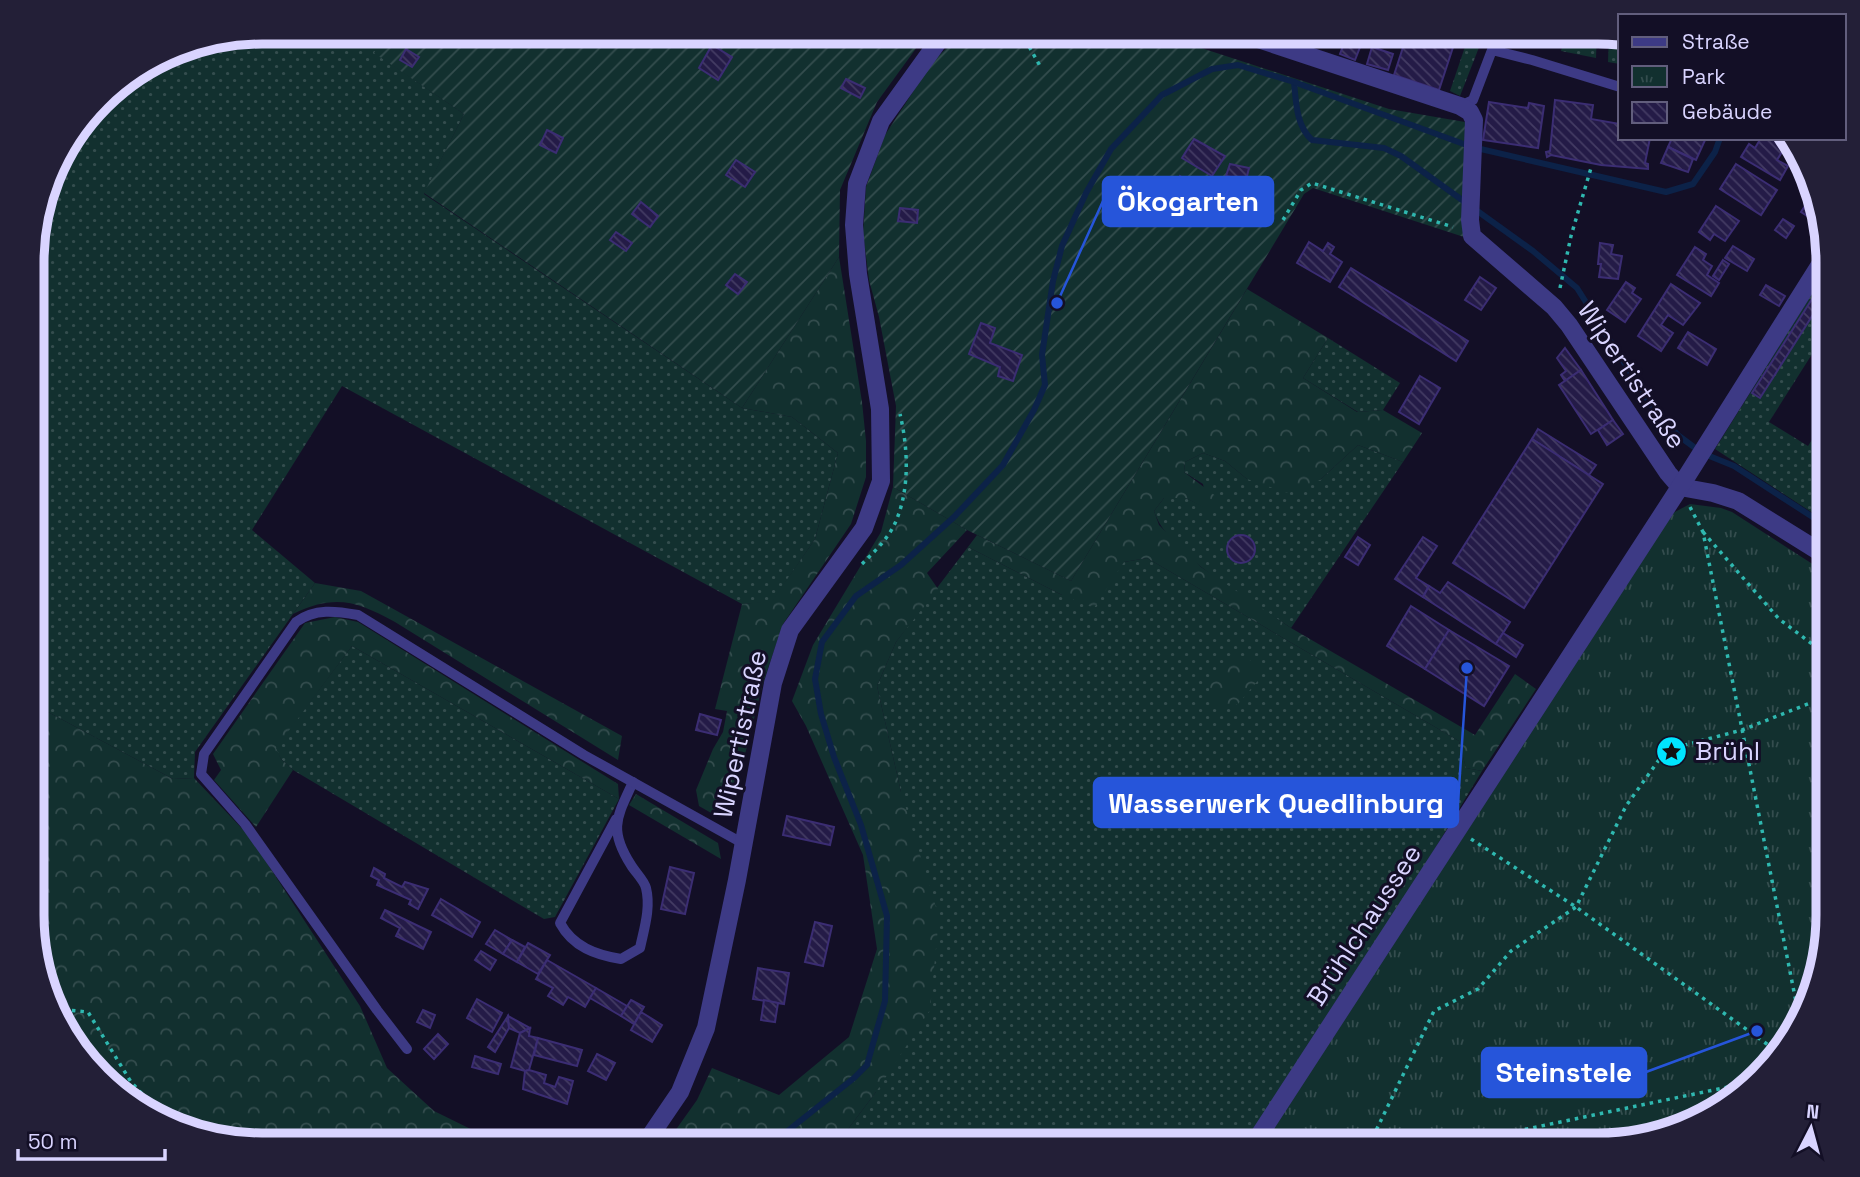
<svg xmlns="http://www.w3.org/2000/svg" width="1860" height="1177" font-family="'Space Grotesk',sans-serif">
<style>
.grass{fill:url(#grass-dots)}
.forest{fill:url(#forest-crowns)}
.cemetery{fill:url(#cemetery-stones)}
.park{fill:url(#park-tufts)}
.garden{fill:url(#garden-furrows)}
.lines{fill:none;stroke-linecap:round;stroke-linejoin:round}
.stream{stroke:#0c2248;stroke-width:6}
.building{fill:url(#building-back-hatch);stroke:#3b2d73;stroke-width:2}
.path{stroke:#2fb8b0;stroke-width:3.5;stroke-dasharray:3.5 5;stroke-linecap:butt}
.service{stroke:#3d3a85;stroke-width:10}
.minor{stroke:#3d3a85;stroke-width:18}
.tertiary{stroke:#3d3a85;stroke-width:18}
.labels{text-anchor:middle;stroke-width:6;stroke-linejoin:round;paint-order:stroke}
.street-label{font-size:26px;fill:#d9d4ff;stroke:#130f26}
.poi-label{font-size:26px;fill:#d9d4ff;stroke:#130f26;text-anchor:start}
.rim{fill:none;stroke:#d9d4ff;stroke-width:9}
.leader{fill:none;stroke:#2655da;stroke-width:2.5}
.callout-dot{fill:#2655da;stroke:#130f26;stroke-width:2.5}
.callout{fill:#2655da;stroke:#2655da;stroke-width:2.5}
.callout-label{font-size:28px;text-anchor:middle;font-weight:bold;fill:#fff}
</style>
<defs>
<pattern id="grass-dots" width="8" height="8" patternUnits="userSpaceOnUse" patternTransform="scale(1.75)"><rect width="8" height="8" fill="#12302f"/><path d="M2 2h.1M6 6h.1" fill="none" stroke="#344d4e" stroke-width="1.8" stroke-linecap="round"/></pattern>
<pattern id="forest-crowns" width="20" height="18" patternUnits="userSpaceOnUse" patternTransform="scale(1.75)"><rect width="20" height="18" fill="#12302f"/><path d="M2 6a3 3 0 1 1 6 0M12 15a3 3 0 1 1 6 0" fill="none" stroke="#344d4e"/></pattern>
<pattern id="cemetery-stones" width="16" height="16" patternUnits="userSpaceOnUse" patternTransform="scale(1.75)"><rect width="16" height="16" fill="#12302f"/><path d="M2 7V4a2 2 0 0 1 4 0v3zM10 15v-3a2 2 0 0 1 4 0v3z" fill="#344d4e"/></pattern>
<pattern id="park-tufts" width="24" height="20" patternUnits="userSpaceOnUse" patternTransform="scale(1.75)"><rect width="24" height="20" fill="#12302f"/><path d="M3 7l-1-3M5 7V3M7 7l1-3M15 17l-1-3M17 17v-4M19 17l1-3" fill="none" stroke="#344d4e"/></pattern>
<pattern id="garden-furrows" width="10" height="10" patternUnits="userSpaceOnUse" patternTransform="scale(1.75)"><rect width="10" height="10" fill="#12302f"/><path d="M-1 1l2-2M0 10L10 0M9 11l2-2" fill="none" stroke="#344d4e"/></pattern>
<pattern id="building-back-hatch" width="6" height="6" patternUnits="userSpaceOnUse" patternTransform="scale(1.75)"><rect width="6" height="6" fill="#241b47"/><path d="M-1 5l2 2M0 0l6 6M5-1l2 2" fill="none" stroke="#433b63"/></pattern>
</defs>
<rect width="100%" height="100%" fill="#130f26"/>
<g class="grass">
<polygon points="262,32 387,32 375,53 464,114 424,194 742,408 792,417 838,453 815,539 772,602 742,604 342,386 252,530 315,583 195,752 194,778 173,779 33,704 33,232 55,159 110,89 174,49"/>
<polygon points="1470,32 1485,32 1460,96 1450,91"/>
<polygon points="1499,32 1555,32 1551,48 1498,35"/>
<polygon points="1566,32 1597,32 1596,58 1561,51"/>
<polygon points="1609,33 1620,35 1620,64 1608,62"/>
<polygon points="1828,268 1828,329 1769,422 1808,446 1828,415 1828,437 1819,452 1828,458 1828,523 1715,449"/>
<polygon points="1328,338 1400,383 1383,410 1358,412 1303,378"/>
<path d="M1358 445 1403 462 1291 628C1253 602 1168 555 1154 511L1164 498H1186L1208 509 1203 484 1184 472 1185 462 1203 453 1225 461 1247 479 1320 480Z"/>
<polygon points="968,547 1062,595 1124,562 1147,558 1459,741 1466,768 1482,771 1414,883 1244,1145 836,1145 876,1092 901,792 877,686 896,642"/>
<polygon points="352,646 619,799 555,917 544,919 293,770 281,759 275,748"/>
</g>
<g class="forest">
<polygon points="839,257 862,402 866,441 866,477 851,524 783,624 763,683 731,810 720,818 699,806 696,790 713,749 723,732 727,711 715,709 742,604 772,601 815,539 838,453 792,417 742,408"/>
<polygon points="1247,289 1328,338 1303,378 1357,412 1383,410 1422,433 1403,462 1358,445 1320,480 1287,493 1247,479 1225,461 1203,453 1185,462 1184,472 1217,497 1218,506 1208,510 1186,498 1164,498 1154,511 1159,525 1201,567 1291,628 1475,735 1515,674 1536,689 1482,771 1466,768 1459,741 1147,558 1124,562 1094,608 1062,595 968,547 977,535 1071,581"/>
<polygon points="893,487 967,530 927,573 938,589 896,642 877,686 901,792 939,917 930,1010 876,1092 836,1145 665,1145 697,1100 712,1068 779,1095 849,1037 877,949 863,855 806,726 792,701 813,645 881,532"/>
<path d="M315 583 361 591 622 736 618 760 395 622C356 601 335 594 293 614Z"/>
<polygon points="335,617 358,622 618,784 619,799 352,646 276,748 281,759 293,770 256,827 214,780 221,770 213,754 305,623"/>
<path d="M1237 656 1259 663 1261 677 1238 704 1227 709 1213 704C1202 677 1215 669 1237 656Z"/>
<polygon points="33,704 173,779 194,778 250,837 360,1006 387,1068 434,1111 491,1139 493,1145 261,1145 202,1138 134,1107 63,1031 33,945"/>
<polygon points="636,794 718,843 721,859 629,805"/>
</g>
<polygon class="cemetery" points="1358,32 1414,32 1408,49"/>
<polygon class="park" points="1690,504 1721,508 1732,512 1828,574 1828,930 1790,1043 1714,1114 1613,1145 1262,1145 1671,514"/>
<g class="garden">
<polygon points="387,32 928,32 877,102 840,190 839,257 742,408 424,193 464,114 374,53"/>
<polygon points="964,32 1152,32 1389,109 1465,122 1464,237 1313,188 1304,194 1071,581 967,530 893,487 896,406 879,317 869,280 863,233 866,187 885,135 933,61"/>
</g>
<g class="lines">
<g class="stream">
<path d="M1294 82C1296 101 1296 126 1312 140L1384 148 1401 156 1533 251 1577 288 1654 410 1679 436 1702 453 1734 466 1828 527"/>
<polyline points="770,1145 854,1078 867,1065 885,1001 887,916 861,825 834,757 821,714 815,679 822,642 856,596 901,565 954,517 1003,465 1034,410 1045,385 1042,355 1053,281 1062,246 1086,193 1111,149 1162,95 1212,69 1238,65 1294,82 1472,147 1666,192 1693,184 1715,152 1720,138"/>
</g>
</g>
<g class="building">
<polygon points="1272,32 1317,32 1312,45"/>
<polygon points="1408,32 1458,32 1439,90 1394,75"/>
<polygon points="1347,36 1362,42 1355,60 1340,54"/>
<polygon points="712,45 732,57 718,80 699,68"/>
<polygon points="1372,47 1393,54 1388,70 1367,64"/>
<polygon points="406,49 419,57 412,67 400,60"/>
<polygon points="846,79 865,88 860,98 841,88"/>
<polygon points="1555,100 1593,105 1591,119 1620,124 1620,138 1650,138 1645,163 1648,164 1648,169 1601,165 1551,155 1547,157 1546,152 1550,151"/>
<polygon points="1489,102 1528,108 1529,103 1544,106 1538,148 1483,140"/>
<polygon points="547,130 563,138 556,153 540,145"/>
<polygon points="1672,138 1706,138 1696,160 1668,147"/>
<polygon points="1761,138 1778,138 1787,144 1777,160 1788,166 1780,180 1741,157 1749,144 1755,148"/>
<polygon points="1194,139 1225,156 1212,176 1182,158"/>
<polygon points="1668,147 1693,159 1688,172 1661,163"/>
<polygon points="736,160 755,172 745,187 726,175"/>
<polygon points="1230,164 1249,168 1246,180 1226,176"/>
<polygon points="1736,164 1777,190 1761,215 1720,189"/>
<polygon points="1180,176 1190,182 1185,189 1176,183"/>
<polygon points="1809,200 1815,204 1821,225 1801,212"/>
<polygon points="641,202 658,216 650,227 632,214"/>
<polygon points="1716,206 1739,221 1725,241 1714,234 1710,240 1699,232"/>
<polygon points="900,208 918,210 917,223 898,221"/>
<polygon points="1783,219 1794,226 1786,238 1775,230"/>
<polygon points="616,232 632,243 626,251 610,240"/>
<polygon points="1309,242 1323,251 1328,243 1334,247 1330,254 1342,262 1330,282 1297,263"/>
<polygon points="1600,243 1613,245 1611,254 1622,256 1618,279 1599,277 1601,264 1598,264"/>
<polygon points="1733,246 1754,259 1747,271 1725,258"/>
<polygon points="1695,247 1706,254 1703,260 1712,266 1707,275 1719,283 1711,296 1677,275"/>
<polygon points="1723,260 1729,264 1719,280 1713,276"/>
<polygon points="1351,268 1468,341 1456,361 1339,287"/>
<polygon points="735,274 747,282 738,294 726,285"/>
<polygon points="1828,274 1828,291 1760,398 1752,393"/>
<polygon points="1480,277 1496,288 1481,310 1465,300"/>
<polygon points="1626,282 1635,288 1632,293 1641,299 1625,322 1607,310"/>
<polygon points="1671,284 1700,303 1683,325 1668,315 1661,325 1673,333 1661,351 1638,336"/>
<polygon points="1766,285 1785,296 1779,306 1760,295"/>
<polygon points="981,323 995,328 990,343 1022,355 1013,381 998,376 1000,367 969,354"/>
<polygon points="1688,332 1716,349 1707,365 1678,348"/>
<polygon points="1565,348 1581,370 1565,381 1561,375 1566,371 1557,358"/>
<polygon points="1581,370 1613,420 1591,434 1559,385"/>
<polygon points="1420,376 1440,388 1419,424 1399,412"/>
<polygon points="1613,420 1623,434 1607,445 1598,430"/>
<polygon points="1538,429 1596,465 1589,475 1532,439"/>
<polygon points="1532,439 1603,484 1524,608 1453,563"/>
<circle cx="1241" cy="549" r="14"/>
<polygon points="1358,537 1370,545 1358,565 1345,557"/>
<polygon points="1423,537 1437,546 1416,578 1429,586 1423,597 1395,579"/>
<polygon points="1448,582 1510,622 1496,644 1423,597 1429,586 1440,593"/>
<polygon points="1411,606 1449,630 1425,669 1387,646"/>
<polygon points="1449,630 1509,666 1484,706 1425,669"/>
<polygon points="1503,633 1523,645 1516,657 1496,644"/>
<polygon points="700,714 721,720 717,735 696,730"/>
<polygon points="787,816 834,827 830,845 783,835"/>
<polygon points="670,867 694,873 685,914 661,909"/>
<polygon points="374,868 385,874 384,878 402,887 405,882 428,889 418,909 409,904 411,900 377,885 379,880 371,876"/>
<polygon points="441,899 480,922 472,937 432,915"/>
<polygon points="385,910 431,932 423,949 396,936 400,928 381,918"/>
<polygon points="815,922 832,926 823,966 805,962"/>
<polygon points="495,930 512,940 503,954 486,944"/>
<polygon points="512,940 525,947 517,962 503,954"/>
<polygon points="528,943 550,955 538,974 517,962"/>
<polygon points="481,951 496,960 490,970 475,960"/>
<polygon points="547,960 596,988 585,1007 568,997 563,1005 548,996 553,988 536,979"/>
<polygon points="758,968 789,973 784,1004 753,999"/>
<polygon points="596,988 627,1006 621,1016 590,998"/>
<polygon points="477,999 502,1013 492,1032 467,1018"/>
<polygon points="631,1000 644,1007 634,1024 621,1016"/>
<polygon points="764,1000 778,1003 775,1022 761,1020"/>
<polygon points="423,1010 435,1015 430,1028 417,1022"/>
<polygon points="641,1012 662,1025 652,1042 631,1030"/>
<polygon points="508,1016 509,1028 495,1052 488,1047"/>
<polygon points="508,1016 530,1028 520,1033 509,1028"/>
<polygon points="530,1028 529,1036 538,1038 529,1070 525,1071 511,1067 520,1033"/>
<polygon points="438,1034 448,1044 434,1059 424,1049"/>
<polygon points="538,1038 582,1050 577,1066 534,1055"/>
<polygon points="597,1054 615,1063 606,1080 588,1071"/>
<polygon points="475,1056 501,1064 498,1074 472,1067"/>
<polygon points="529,1070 546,1075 544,1083 555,1087 559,1077 573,1081 567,1104 523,1089 525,1071"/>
</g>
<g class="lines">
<g class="path">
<polyline points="1021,32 1040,66"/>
<polyline points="1283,220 1301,190 1312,183 1453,227"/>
<polyline points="1560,288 1571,236 1591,168"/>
<polyline points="1690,507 1703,532 1799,1017"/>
<polyline points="1703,532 1779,619 1828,656"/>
<path d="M862 564C875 551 889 538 896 521 910 488 908 448 900 414"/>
<polyline points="1820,574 1828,579"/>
<polyline points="1471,839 1576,907 1771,1047"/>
<polyline points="55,1009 88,1012 131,1082 168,1122"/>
<polyline points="1369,1145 1434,1011 1478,989 1511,951 1576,907 1626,806 1666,750 1742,730 1828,696"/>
<polyline points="1450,1145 1747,1083"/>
</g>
<g class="service">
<polyline points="1460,106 1473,100 1492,50 1532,60 1620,87"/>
<path d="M616 819 560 923C573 947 596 955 621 959L640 948C644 929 651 908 646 888 644 880 635 872 631 865 608 829 617 817 633 782"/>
<path d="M407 1049 377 1010 245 824 201 774 204 754 296 622C315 608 336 611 358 615L584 755 744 844"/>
<polyline points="507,1137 509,1145"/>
</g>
<g class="minor">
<polyline points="1237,32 1460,106 1470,112 1474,120 1470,220 1472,236 1554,307 1569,325 1668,473 1680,487"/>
<polyline points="1680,487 1713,493 1738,501 1828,557"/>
<polyline points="1253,1145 1680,487 1828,252"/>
</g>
<polyline class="tertiary" points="644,1145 680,1092 706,1028 737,880 773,683 790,630 864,528 881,481 880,409 858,274 854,225 857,184 881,121 945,32"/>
</g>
<defs>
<symbol id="sight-disc" viewBox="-11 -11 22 22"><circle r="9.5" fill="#00e5ff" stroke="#130f26"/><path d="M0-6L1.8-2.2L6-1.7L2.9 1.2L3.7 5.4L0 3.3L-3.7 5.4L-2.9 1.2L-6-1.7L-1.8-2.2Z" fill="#111"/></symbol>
</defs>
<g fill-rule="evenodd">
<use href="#sight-disc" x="1654" y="734" width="35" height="35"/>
</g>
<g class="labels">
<g class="street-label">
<text transform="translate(1632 375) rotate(56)" y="9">Wipertistraße</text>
<text transform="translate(740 734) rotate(-78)" y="9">Wipertistraße</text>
<text transform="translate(1364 925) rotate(-57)" y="9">Brühlchaussee</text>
</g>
<g class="poi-label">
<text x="1695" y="760">Brühl</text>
</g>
</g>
<path d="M0 0H1860V1177H0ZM262 44H1598A218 218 0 0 1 1816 262V915A218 218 0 0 1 1598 1133H262A218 218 0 0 1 44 915V262A218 218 0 0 1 262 44Z" fill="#231f37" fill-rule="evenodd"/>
<path class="rim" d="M262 44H1598A218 218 0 0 1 1816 262V915A218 218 0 0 1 1598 1133H262A218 218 0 0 1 44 915V262A218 218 0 0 1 262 44Z"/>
<path class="leader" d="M1057 303L1103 201M1467 668L1458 803M1757 1031L1646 1072"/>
<g class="callout-dot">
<circle cx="1057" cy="303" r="7"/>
<circle cx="1467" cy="668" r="7"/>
<circle cx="1757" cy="1031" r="7"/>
</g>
<g class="callout">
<rect x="1103" y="177" width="170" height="49" rx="7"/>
<rect x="1094" y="778" width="364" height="49" rx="7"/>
<rect x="1482" y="1048" width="164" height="49" rx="7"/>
</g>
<g class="callout-label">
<text x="1188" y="211">Ökogarten</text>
<text x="1276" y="813">Wasserwerk Quedlinburg</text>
<text x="1564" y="1082">Steinstele</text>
</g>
<rect x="1618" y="14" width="228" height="126" fill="#130f26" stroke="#625e7d" stroke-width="2"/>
<rect x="1632" y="37" width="35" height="10" fill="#3d3a85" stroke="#625e7d" stroke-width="2"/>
<text x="1682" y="49" font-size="21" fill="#d9d4ff">Straße</text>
<rect x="1632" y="66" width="35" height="21" fill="url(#park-tufts)" stroke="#625e7d" stroke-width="2"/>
<text x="1682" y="84" font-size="21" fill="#d9d4ff">Park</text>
<rect x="1632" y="102" width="35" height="21" fill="url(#building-back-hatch)" stroke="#625e7d" stroke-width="2"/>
<text x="1682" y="119" font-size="21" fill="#d9d4ff">Gebäude</text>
<g transform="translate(1811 1128) rotate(6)" stroke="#130f26" stroke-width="5" paint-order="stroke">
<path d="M0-5L12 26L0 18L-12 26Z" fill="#d9d4ff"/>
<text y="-10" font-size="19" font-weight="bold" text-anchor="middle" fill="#d9d4ff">N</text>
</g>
<path d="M18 1149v10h147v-10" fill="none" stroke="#d9d4ff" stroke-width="3.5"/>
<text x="28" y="1149" font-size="21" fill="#d9d4ff" stroke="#130f26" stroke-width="5" paint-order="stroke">50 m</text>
</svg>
